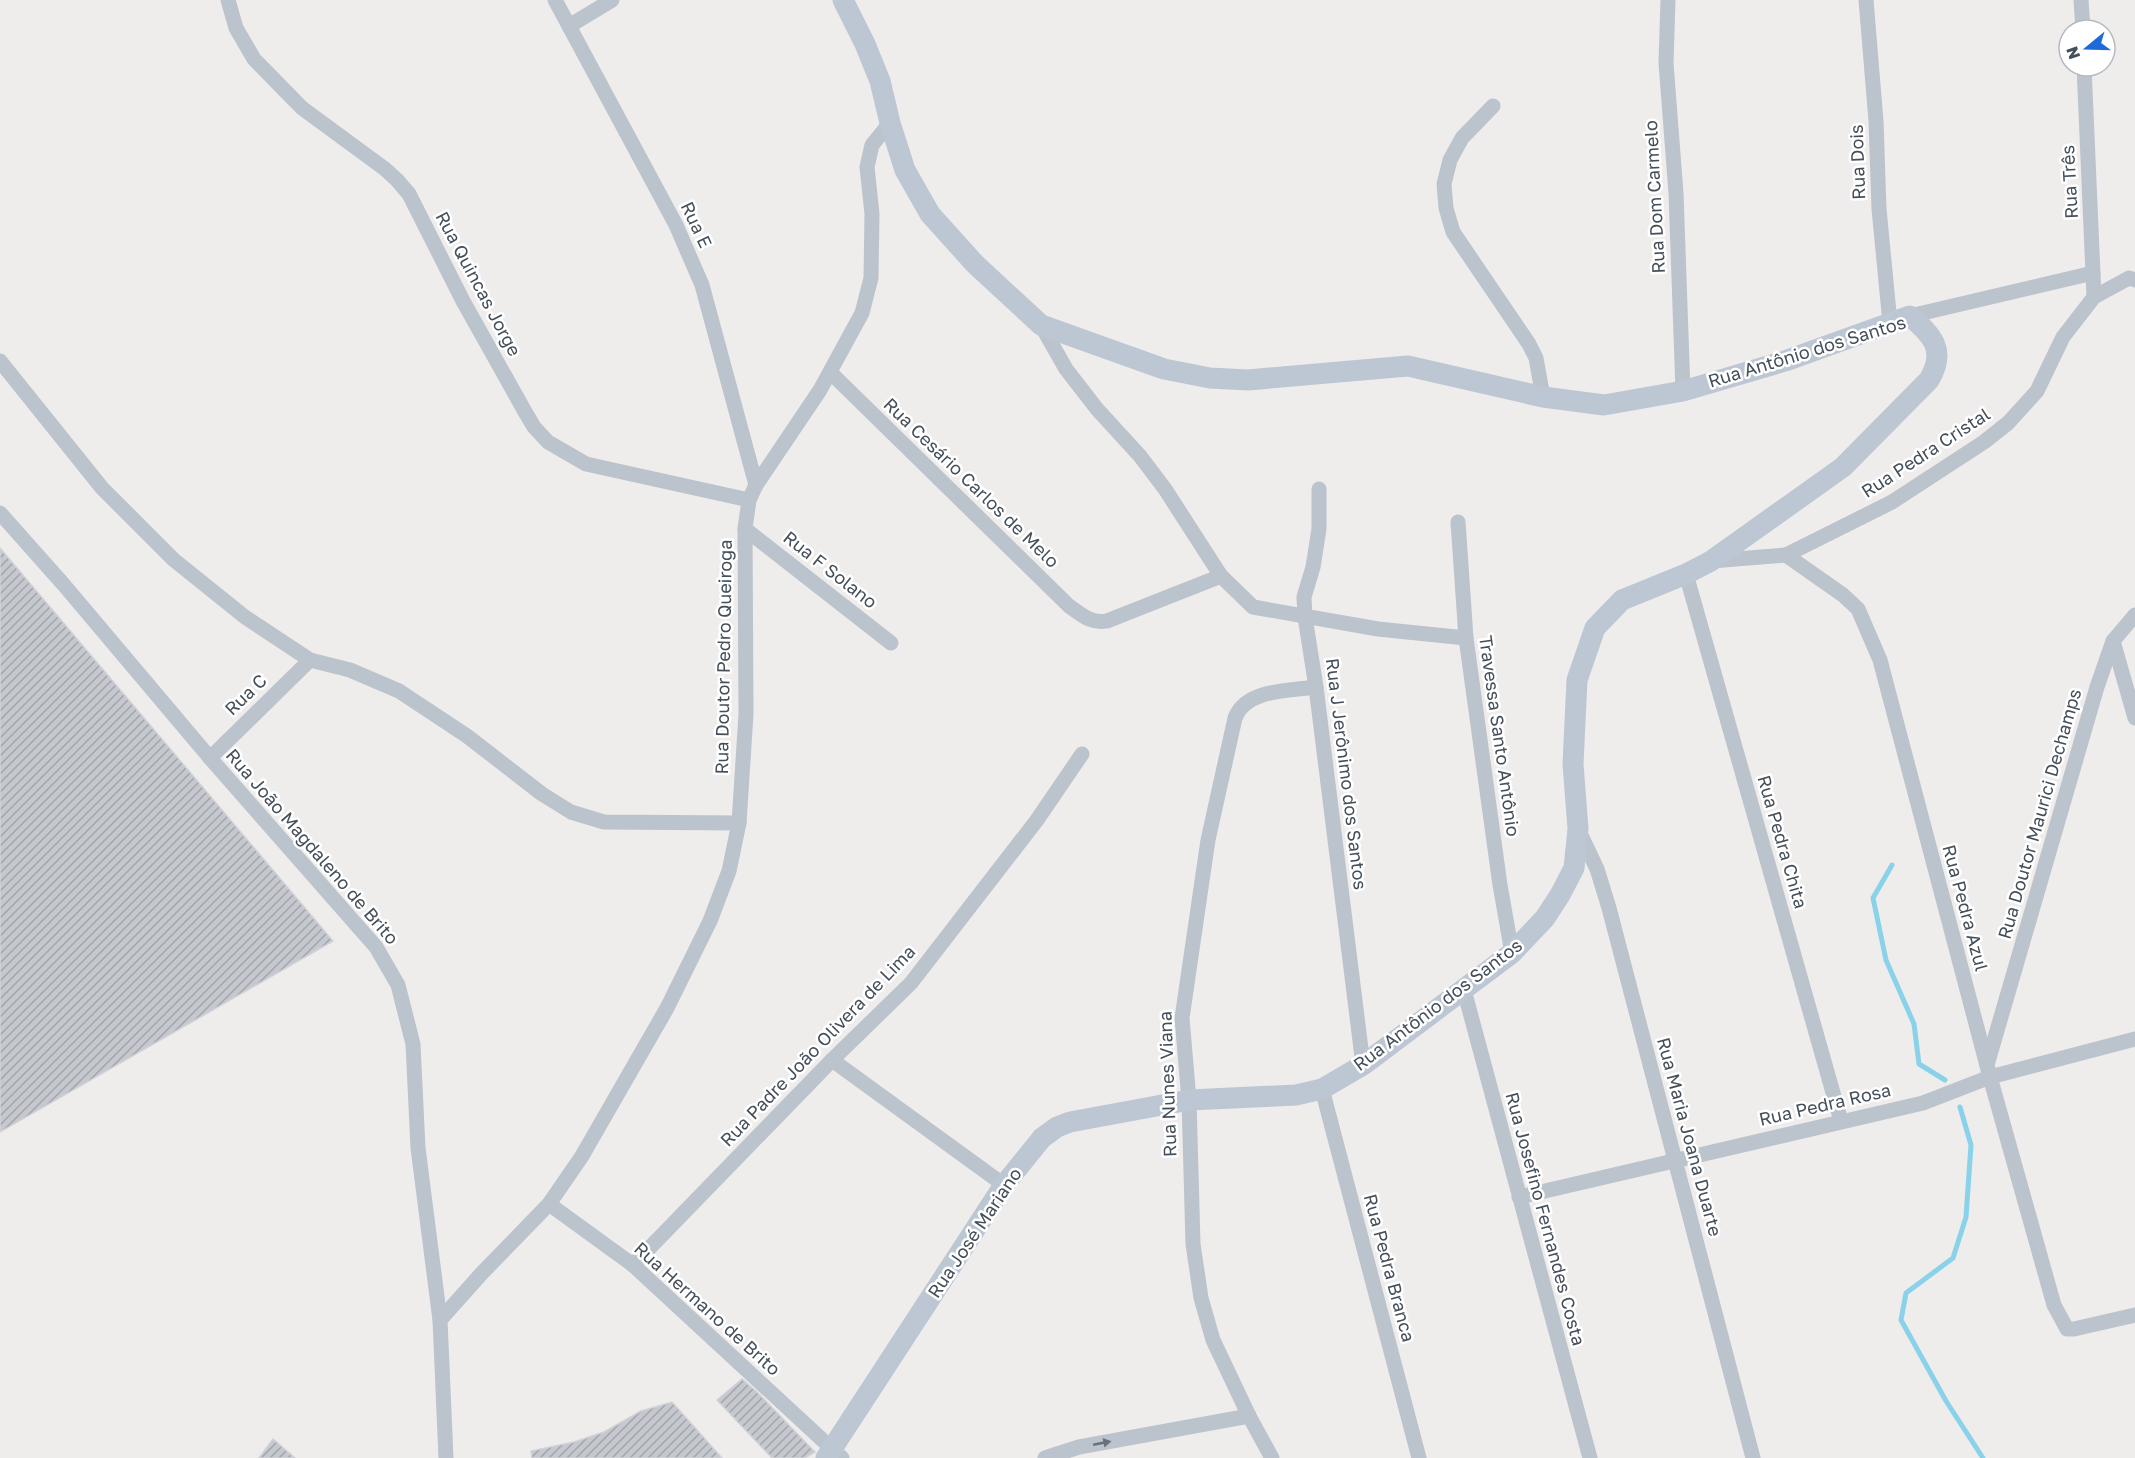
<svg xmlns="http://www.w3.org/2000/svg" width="2135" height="1458" font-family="'Golos Text',sans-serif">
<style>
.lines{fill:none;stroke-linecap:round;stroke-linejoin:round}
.stream{stroke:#89d2e9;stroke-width:5}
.building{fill:url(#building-hatch);stroke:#d0d2d8;stroke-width:1.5}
.street{stroke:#bbc3cc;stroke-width:15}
.secondary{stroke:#bdc7d3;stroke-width:21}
.oneway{fill:#68727c}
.labels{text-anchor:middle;stroke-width:5;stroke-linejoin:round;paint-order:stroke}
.street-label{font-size:18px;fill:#454f59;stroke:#fff}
</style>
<defs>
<pattern id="building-hatch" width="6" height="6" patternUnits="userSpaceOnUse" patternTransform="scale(1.5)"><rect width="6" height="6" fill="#c6c8cf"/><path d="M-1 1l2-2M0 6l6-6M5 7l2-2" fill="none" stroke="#a3a5ab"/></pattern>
</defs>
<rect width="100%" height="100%" fill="#efecec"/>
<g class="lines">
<g class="stream">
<polyline points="1892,865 1873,898 1886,960 1914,1024 1919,1064 1945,1080"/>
<polyline points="1960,1107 1971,1145 1966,1217 1953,1258 1906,1293 1901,1320 1946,1401 1983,1458"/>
</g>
</g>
<g class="building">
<polygon points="0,548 333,941 0,1132"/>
<polygon points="742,1379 757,1392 815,1452 805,1458 772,1458 717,1400"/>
<polygon points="672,1402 722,1458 532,1458 531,1451 574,1442 604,1432 641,1411"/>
<polygon points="273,1439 295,1458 259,1458"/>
</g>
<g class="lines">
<g class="street">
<polyline points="228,0 236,28 254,59 302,108 385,169 397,180 409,194 463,301 524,410 534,427 548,442 586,464 749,500"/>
<polyline points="555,0 676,225 702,285 756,485"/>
<polyline points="1668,0 1666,63 1676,193 1683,391"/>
<polyline points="1866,0 1876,121 1879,209 1890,323"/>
<polyline points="2081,0 2083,30"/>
<polyline points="569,26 612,0"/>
<polyline points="2084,66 2094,297"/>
<polyline points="1493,106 1462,138 1450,160 1444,184 1446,208 1453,232 1529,344 1536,358 1543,397"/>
<polyline points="1910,316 2093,273"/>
<polyline points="1041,325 1066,369 1097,409 1140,456 1165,489 1221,576 1253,607 1378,629 1466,638"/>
<polyline points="0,361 102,488 174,560 245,617 310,660 350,670 399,691 467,736 542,794 571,812 604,822 739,823"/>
<path d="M831 373 1069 606C1082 615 1091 624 1107 621L1221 576"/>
<polyline points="1319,489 1319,529 1313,567 1304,597 1305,617 1316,687 1363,1065"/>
<polyline points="0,513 64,585 210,758 376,947 398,985 413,1044 418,1148 440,1320 446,1458"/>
<polyline points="1458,522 1466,638 1500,885 1512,953"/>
<polyline points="745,529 891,643"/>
<polyline points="1786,555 1843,595 1858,609 1880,660 1990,1077 2054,1305 2067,1329 2074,1329 2135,1315"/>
<polyline points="1711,561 1786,555 1892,502 1984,442 2008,423 2037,391 2063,337 2094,297 2129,278 2135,280"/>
<polyline points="1686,574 1841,1121"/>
<polyline points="2113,641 2135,718"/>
<polyline points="210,758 310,660"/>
<polyline points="1578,829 1597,869 1609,908 1753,1458"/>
<polyline points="1464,990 1590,1458"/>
<polyline points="832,1060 1004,1185"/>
<polyline points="1987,1065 2097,687 2113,641 2135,615"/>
<polyline points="1322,1089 1419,1458"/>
<polyline points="1519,1197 1923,1103 1990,1077 2135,1039"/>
<polyline points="549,1204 633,1265 842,1458"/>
<polyline points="633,1265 832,1060 911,983 1037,820 1082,754"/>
<polyline points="440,1320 482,1273 549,1204 582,1156 667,1008 710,921 729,871 739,823 746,714 745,529 749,500 756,485 820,390 862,313 871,278 872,214 867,167 872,145 890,123"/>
<polyline points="1045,1458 1079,1447 1249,1416"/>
<path d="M1272 1458 1249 1416 1213 1340 1201 1298 1193 1244 1189 1100 1182 1018 1208 840 1235 718C1246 689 1289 691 1316 687"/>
</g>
<path class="secondary" d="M826 1458 1004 1185 1042 1138 1057 1127 1070 1122 1189 1100 1296 1095 1322 1089 1363 1065 1512 953 1545 918 1560 895 1574 868 1578 829 1573 764 1577 680 1595 628 1622 600 1686 574 1711 561 1843 467 1929 380C1947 350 1932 335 1910 316L1785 361 1683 391 1604 405 1543 397 1408 366 1248 380 1210 378 1164 369 1041 325 975 264 930 214 905 170 890 123 880 81 865 44 843 0"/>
</g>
<defs><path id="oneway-solid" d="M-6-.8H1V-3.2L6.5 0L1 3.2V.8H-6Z" transform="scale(1.5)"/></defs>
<use class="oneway" href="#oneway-solid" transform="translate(1102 1443) rotate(-11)"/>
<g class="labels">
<g class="street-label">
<text transform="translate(1858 162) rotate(-92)" y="6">Rua Dois</text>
<text transform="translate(2070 182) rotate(-93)" y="6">Rua Três</text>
<text transform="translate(1655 197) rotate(-93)" y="6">Rua Dom Carmelo</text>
<text transform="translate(696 225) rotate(65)" y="6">Rua E</text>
<text transform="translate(478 284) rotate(62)" y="6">Rua Quincas Jorge</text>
<text transform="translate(1807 352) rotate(-17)" y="6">Rua Antônio dos Santos</text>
<text transform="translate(1926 453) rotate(-33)" y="6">Rua Pedra Cristal</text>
<text transform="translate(971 483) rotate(44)" y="6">Rua Cesário Carlos de Melo</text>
<text transform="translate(830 570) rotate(38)" y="6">Rua F Solano</text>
<text transform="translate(724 657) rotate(-89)" y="6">Rua Doutor Pedro Queiroga</text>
<text transform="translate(246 695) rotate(-44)" y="6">Rua C</text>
<text transform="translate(1499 736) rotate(82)" y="6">Travessa Santo Antônio</text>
<text transform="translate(1346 774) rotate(83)" y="6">Rua J Jerônimo dos Santos</text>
<text transform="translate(2040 814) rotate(-74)" y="6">Rua Doutor Maurici Dechamps</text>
<text transform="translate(1782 842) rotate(74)" y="6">Rua Pedra Chita</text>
<text transform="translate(312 847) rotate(49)" y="6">Rua João Magdaleno de Brito</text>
<text transform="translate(1965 908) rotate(75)" y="6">Rua Pedra Azul</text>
<text transform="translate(1438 1005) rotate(-37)" y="6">Rua Antônio dos Santos</text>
<text transform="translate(818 1046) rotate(-46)" y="6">Rua Padre João Olivera de Lima</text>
<text transform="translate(1168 1084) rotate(-92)" y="6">Rua Nunes Viana</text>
<text transform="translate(1825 1105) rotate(-13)" y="6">Rua Pedra Rosa</text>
<text transform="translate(1689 1137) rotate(75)" y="6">Rua Maria Joana Duarte</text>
<text transform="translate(1545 1219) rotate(75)" y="6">Rua Josefino Fernandes Costa</text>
<text transform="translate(975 1233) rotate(-56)" y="6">Rua José Mariano</text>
<text transform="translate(1389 1268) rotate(75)" y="6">Rua Pedra Branca</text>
<text transform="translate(707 1309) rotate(42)" y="6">Rua Hermano de Brito</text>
</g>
</g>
<g transform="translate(2087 48) rotate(251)"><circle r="28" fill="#ffffff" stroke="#b5b9bd" stroke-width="1.5"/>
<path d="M0-4.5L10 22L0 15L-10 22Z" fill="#1e6ad8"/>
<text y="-9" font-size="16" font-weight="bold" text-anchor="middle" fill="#454f59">N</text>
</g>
</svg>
